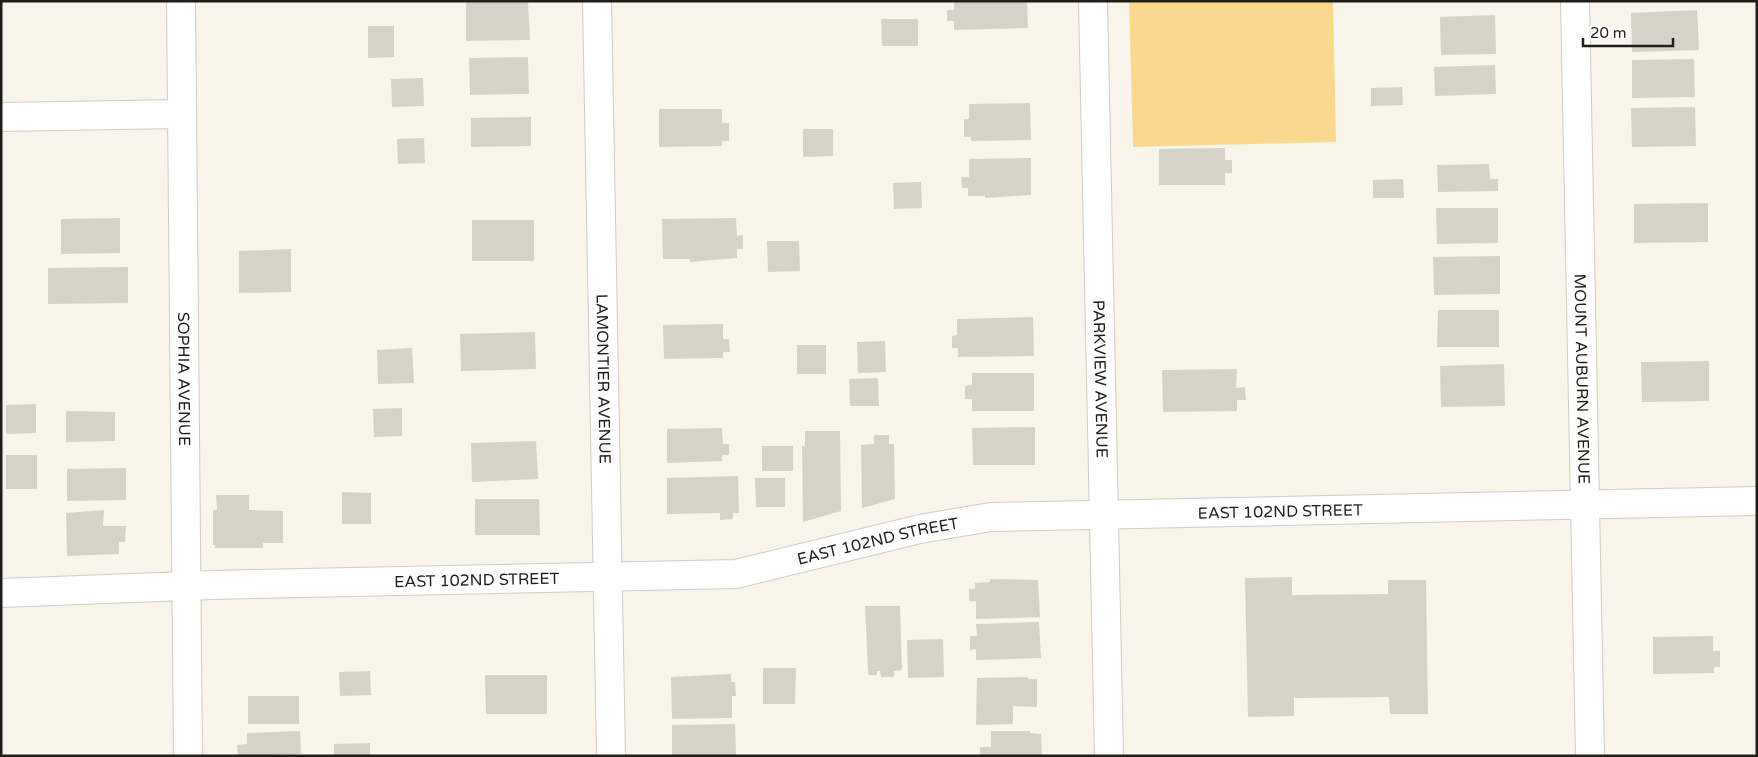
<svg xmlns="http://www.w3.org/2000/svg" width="1758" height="757" font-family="'Varela Round',sans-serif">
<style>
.green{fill:#fad88d}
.building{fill:#d6d2c7}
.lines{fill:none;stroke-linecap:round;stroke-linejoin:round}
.minor-casing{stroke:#d1ccc2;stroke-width:30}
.minor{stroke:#fff;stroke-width:28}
.labels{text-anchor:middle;stroke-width:4.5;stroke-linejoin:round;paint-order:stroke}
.street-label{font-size:16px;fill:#201e1b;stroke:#fff}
</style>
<rect width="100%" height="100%" fill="#faf5eb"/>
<polygon class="green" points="1129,1 1333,1 1336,142 1133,147"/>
<g class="building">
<polygon points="954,1 1027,1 1028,28 954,30 954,21 947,21 947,10 954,10"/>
<polygon points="466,2 528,2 530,40 466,41"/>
<polygon points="1697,10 1699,50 1632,52 1631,13"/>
<polygon points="1495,15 1496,54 1441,55 1440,17"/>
<polygon points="881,19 918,19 918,46 882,46"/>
<polygon points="368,26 394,26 394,57 368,58"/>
<polygon points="528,57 529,94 470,95 469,58"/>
<polygon points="1694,59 1695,97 1632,98 1632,60"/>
<polygon points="1495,65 1496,94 1435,96 1434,67"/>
<polygon points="423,78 424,106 392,107 391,79"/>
<polygon points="1402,87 1403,105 1371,106 1371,88"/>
<polygon points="1030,103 1031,140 971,141 971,137 964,137 964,119 969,119 969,104"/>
<polygon points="1695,107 1696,146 1632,147 1631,108"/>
<polygon points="659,109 722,109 722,123 729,123 729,141 722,141 722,146 659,147"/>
<polygon points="531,117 531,146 471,147 471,118"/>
<polygon points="803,129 833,129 833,156 803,157"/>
<polygon points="424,138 425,163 398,164 397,139"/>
<polygon points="1225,148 1225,160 1232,160 1232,173 1225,173 1225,185 1159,185 1159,149"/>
<polygon points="1031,158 1031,195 985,198 985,196 968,196 968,188 962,188 961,177 969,177 969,159"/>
<polygon points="1489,164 1490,179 1498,179 1498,191 1438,192 1437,165"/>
<polygon points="1403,179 1404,198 1373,198 1373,180"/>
<polygon points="921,182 922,208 894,209 893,183"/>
<polygon points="1708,203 1708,242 1634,243 1634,204"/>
<polygon points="1436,208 1498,208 1498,243 1437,244"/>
<polygon points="120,218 120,253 61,254 61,219"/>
<polygon points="736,218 737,236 743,235 743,249 737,249 737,258 690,262 690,259 663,259 662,219"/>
<rect x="472" y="220" width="62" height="41"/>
<polygon points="767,241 799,241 800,271 768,272"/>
<polygon points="291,249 291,292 239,293 239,251"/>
<polygon points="1500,256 1500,294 1434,295 1433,257"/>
<polygon points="128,267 128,303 48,304 48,268"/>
<polygon points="1438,310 1499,310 1499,347 1437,347"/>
<polygon points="1033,317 1034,356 958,357 958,348 952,348 952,336 957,335 957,319"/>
<polygon points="723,324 723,339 729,339 730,352 723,352 723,358 664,359 663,325"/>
<polygon points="535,332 536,369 461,371 460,334"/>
<polygon points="885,341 886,372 858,373 857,342"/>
<rect x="797" y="345" width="29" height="29"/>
<polygon points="412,348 414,383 378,384 377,350"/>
<polygon points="1709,361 1709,401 1642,402 1641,362"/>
<polygon points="1504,364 1505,406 1441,407 1440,366"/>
<polygon points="1237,369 1236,388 1245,387 1246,400 1237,400 1237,411 1163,412 1162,370"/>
<polygon points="972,373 1034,373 1034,411 972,411 972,399 965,399 965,386 972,385"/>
<polygon points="878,378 879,406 850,406 849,379"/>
<polygon points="36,404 36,433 6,434 6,405"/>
<polygon points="402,408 402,436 374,437 373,409"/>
<polygon points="66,411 115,412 115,441 66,442"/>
<polygon points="1035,427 1035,465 973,465 972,428"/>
<polygon points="722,428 723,444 729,444 729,455 722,455 722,461 667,463 667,429"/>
<polygon points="805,431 840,431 841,511 803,522 802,446 805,446"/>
<polygon points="874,435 889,435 889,444 894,444 895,499 862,508 861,445 874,444"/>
<polygon points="536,441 538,479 472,482 471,443"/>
<rect x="762" y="446" width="31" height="25"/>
<rect x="6" y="455" width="31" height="34"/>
<polygon points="126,468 126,500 67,501 67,469"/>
<polygon points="738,476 739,513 733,513 733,519 720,520 720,513 667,514 667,478"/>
<polygon points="755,478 785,478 785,507 756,507"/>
<polygon points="342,492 371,493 371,524 342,524"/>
<polygon points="216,495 249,495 249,510 283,511 283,543 263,543 263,548 215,548 215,545 213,545 213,510 217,510"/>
<polygon points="475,499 539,499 540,535 475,535"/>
<polygon points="104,510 103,526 126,526 125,542 119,542 119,554 67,556 66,513"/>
<polygon points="1292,577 1292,595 1388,594 1388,580 1426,580 1428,714 1390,714 1389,697 1294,698 1294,716 1248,717 1245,578"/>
<polygon points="990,579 1038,580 1040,617 976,619 976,601 969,601 969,589 975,589 975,583 990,582"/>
<polygon points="865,606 900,606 902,670 894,671 894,677 881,677 880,671 877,671 877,675 869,675 868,671"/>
<polygon points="1039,622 1041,658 976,660 976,649 970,650 970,636 977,636 976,624"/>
<polygon points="1713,636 1713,651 1720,651 1720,667 1714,667 1714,673 1653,674 1653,637"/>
<polygon points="943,639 944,677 908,678 907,640"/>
<polygon points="763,668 796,668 795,704 763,704"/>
<polygon points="370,671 371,695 340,696 339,672"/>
<polygon points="731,674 731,682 735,682 736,696 732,696 732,718 672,719 671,677"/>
<polygon points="485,675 547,675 547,714 486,714"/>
<polygon points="1028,677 1028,679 1037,679 1037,707 1013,706 1013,724 976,725 977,678"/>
<rect x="248" y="696" width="51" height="28"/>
<polygon points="735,724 736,756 672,756 672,725"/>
<polygon points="300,731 301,754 238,756 237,745 247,744 247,733"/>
<polygon points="991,731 1030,731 1030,733 1041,734 1042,756 980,756 980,747 991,747"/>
<polygon points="370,743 370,756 334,756 334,744"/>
</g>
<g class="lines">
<defs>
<g id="minor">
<path id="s1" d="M181 1 188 756"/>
<path id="s2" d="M597 1 611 756"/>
<path id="s3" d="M1093 1 1109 756"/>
<path id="s4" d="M1575 1 1590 756"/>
<polyline points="1,117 181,114"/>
<path id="s5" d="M1 593 212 585 736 574 920 529 991 517 1757 501"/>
</g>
</defs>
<use href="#minor" class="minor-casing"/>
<use href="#minor" class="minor"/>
</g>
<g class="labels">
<g class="street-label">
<text dy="6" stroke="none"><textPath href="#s3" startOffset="378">PARKVIEW AVENUE</textPath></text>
<text dy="6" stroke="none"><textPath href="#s4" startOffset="378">MOUNT AUBURN AVENUE</textPath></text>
<text dy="6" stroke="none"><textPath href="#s1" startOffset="378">SOPHIA AVENUE</textPath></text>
<text dy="6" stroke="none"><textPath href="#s2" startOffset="378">LAMONTIER AVENUE</textPath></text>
<text dy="6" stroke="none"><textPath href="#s5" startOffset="1286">EAST 102ND STREET</textPath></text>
<text dy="6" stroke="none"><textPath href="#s5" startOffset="881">EAST 102ND STREET</textPath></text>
<text dy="6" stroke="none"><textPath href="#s5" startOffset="476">EAST 102ND STREET</textPath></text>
</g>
</g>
<rect width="1758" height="757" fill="none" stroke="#201e1b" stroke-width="5"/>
<path d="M1583 38v8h90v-8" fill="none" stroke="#201e1b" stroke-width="2.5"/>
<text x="1590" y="38" font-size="15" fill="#201e1b" stroke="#ffffff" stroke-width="4" paint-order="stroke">20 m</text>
</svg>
